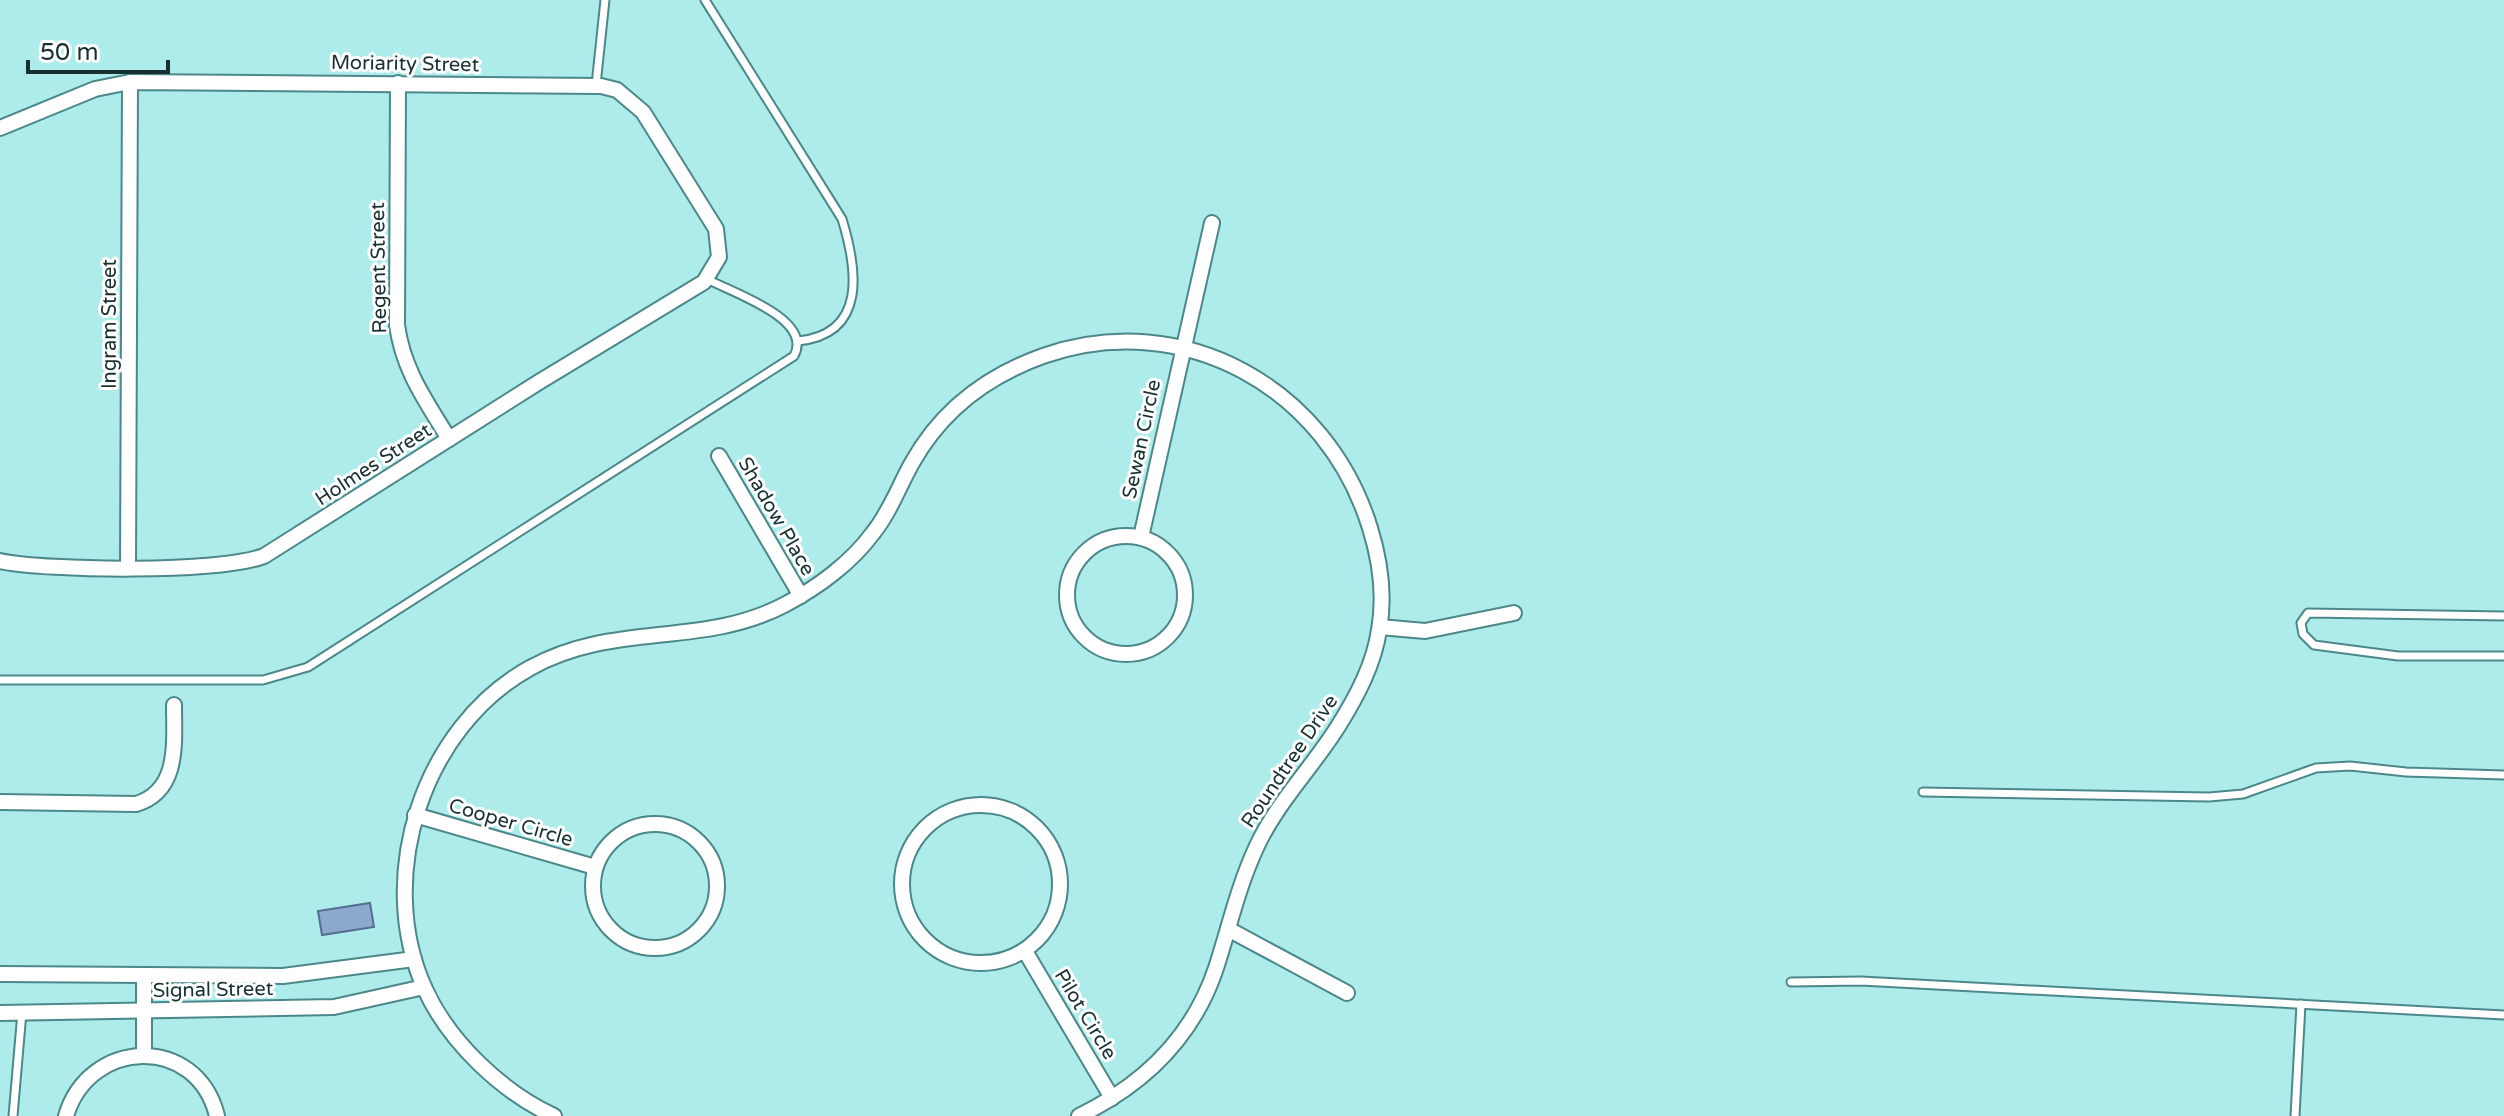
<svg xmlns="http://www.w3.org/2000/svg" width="2504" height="1116" font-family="'Varela Round',sans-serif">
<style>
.building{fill:#8ca8cd;stroke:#546e91;stroke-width:2}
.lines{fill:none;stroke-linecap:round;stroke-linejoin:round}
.service-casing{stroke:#4c8889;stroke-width:11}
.minor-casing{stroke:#4c8889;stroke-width:18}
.service{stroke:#fff;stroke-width:7}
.minor{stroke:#fff;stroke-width:14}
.labels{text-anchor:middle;stroke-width:6;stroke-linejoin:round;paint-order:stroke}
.street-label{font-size:20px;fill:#173131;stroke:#fff}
</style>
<rect width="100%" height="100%" fill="#aeecec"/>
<polygon class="building" points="370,903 374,927 322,935 318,911"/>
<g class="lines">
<defs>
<g id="service">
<path d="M705 0 842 219C857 268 868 334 798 341"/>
<polyline points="596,85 605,0"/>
<polyline points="2504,616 2308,613 2301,623 2303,634 2314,645 2398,656 2504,656"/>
<path d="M0 680H263L308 667 794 356C814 319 733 293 707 279"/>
<polyline points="1923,792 2209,797 2243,794 2316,768 2350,766 2406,772 2504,775"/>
<polyline points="1791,982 1861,981 2504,1015"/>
<polyline points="13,1116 22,1012"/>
<polyline points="2295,1116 2301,1004"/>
</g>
<g id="minor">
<path d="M398 83 397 325C403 370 426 401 449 439"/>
<path d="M0 128 95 89 130 82 601 86 617 90 643 112 716 229 719 257 704 282 539 382 264 556C219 573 49 571 0 561"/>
<polyline points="719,456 801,596"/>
<circle cx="1126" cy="595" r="59"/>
<polyline points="1141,537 1212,223"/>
<polyline points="128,566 130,82"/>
<polyline points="1380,627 1425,631 1514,613"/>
<path d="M0 802 136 804C180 791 174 742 174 705"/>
<circle cx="981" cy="884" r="79"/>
<polyline points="415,815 595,867"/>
<circle cx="655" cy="886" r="62"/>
<polyline points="1228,929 1347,993"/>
<polyline points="1025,951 1112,1098"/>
<polyline points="0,974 283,976 414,959"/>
<polyline points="0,1013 334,1007 424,987"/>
<polyline points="144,1056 144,975"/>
<path d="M66 1116C89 1038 197 1034 217 1116"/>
<path d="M554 1116C502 1092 449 1042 425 989 374 877 423 727 530 668 614 621 702 648 784 605 817 588 851 563 873 533 890 512 899 486 912 463 941 411 987 376 1043 356 1184 307 1327 388 1370 528 1380 560 1385 596 1379 630 1374 664 1357 696 1339 725 1313 767 1277 802 1256 848 1238 887 1229 928 1216 968 1193 1037 1143 1085 1079 1116"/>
</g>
</defs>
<use href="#service" class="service-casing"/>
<use href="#minor" class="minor-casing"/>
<use href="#service" class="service"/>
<use href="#minor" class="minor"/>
</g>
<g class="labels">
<g class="street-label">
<text transform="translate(405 63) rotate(1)" y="7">Moriarity Street</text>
<text transform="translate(378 268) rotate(-91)" y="7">Regent Street</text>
<text transform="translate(109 324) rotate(-90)" y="7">Ingram Street</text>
<text transform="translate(1141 439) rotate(-78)" y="7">Sewan Circle</text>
<text transform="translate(373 464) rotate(-33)" y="7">Holmes Street</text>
<text transform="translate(777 516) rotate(60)" y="7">Shadow Place</text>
<text transform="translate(1289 761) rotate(-56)" y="7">Roundtree Drive</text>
<text transform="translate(511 822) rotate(16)" y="7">Cooper Circle</text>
<text transform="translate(213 989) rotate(-1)" y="7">Signal Street</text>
<text transform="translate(1086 1014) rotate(59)" y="7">Pilot Circle</text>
</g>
</g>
<path d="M28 60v12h140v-12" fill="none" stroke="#173131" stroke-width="4"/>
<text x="40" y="60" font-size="24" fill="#173131" stroke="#ffffff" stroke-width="6" paint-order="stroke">50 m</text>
</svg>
